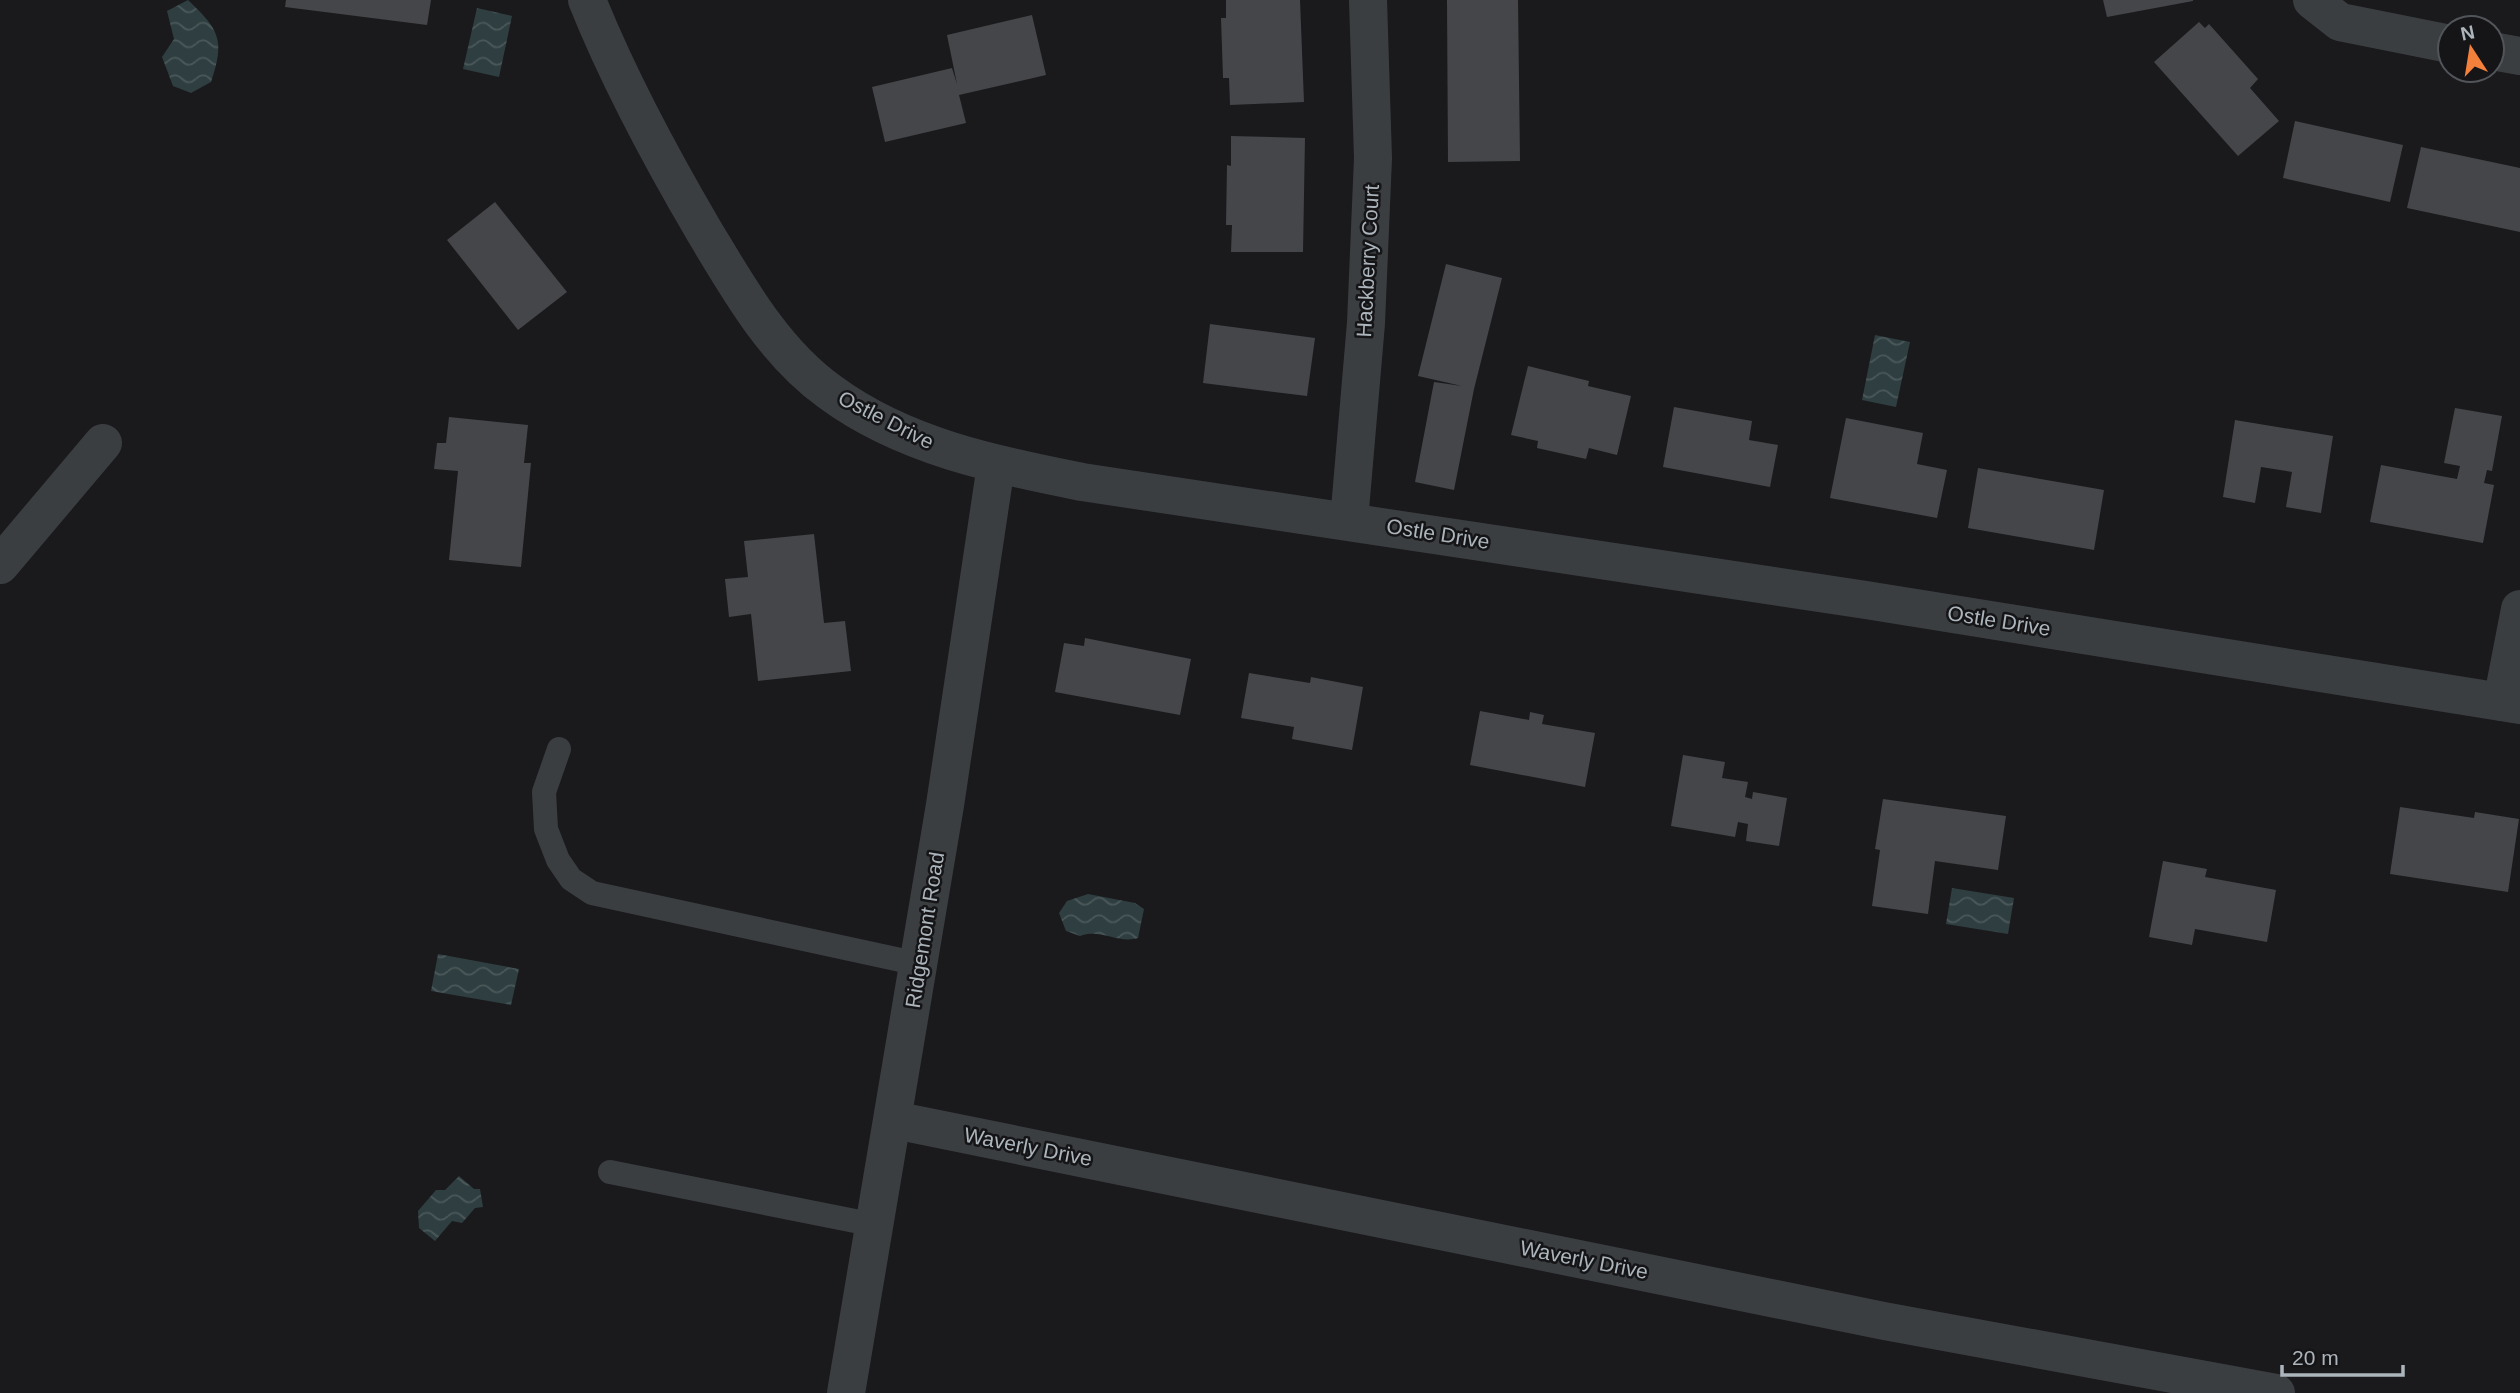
<svg xmlns="http://www.w3.org/2000/svg" width="2520" height="1393" font-family="Arial,sans-serif">
<style>
.water{fill:url(#water-waves)}
.building{fill:#444649}
.lines{fill:none;stroke-linecap:round;stroke-linejoin:round}
.service{stroke:#3b3e41;stroke-width:24}
.minor{stroke:#3b3e41;stroke-width:38}
.labels{text-anchor:middle;stroke-width:5;stroke-linejoin:round;paint-order:stroke}
.street-label{font-size:21px;fill:#acb5bc;stroke:#151517}
</style>
<defs>
<pattern id="water-waves" width="16" height="10" patternUnits="userSpaceOnUse" patternTransform="scale(1.75)"><rect width="16" height="10" fill="#2f3e41"/><path d="M0 5q4-4 8 0t8 0" fill="none" stroke="#4a585a"/></pattern>
</defs>
<rect width="100%" height="100%" fill="#1a1a1c"/>
<g class="water">
<path d="M188 0C220 30 225 41 211 82L191 93 173 86 162 57 174 39 167 11Z"/>
<polygon points="477,8 512,16 499,77 463,69"/>
<polygon points="1875,335 1910,342 1896,407 1862,400"/>
<polygon points="1952,888 2014,898 2008,934 1946,924"/>
<path d="M1088 894 1135 903 1144 909 1138 938C1118 944 1100 928 1080 936L1066 931 1059 913 1067 901Z"/>
<polygon points="438,954 519,969 511,1005 431,991"/>
<polygon points="459,1176 474,1189 480,1189 483,1207 475,1208 462,1223 452,1221 435,1241 419,1228 418,1211 436,1190 445,1190"/>
</g>
<g class="building">
<polygon points="286,0 431,0 427,25 285,7"/>
<polygon points="1226,0 1300,0 1304,102 1230,105 1229,78 1223,78 1221,18 1226,18"/>
<polygon points="1447,0 1518,0 1520,161 1448,162"/>
<polygon points="2103,0 2193,0 2193,1 2107,17"/>
<polygon points="1032,15 1046,75 959,95 966,123 885,142 872,87 952,68 957,84 947,35"/>
<polygon points="2199,22 2205,28 2209,24 2258,79 2250,88 2279,121 2238,156 2154,62"/>
<polygon points="2295,121 2403,145 2390,202 2283,178"/>
<polygon points="1231,136 1305,138 1303,252 1231,252 1232,225 1226,225 1227,165 1231,166"/>
<polygon points="2421,147 2520,168 2520,232 2407,208"/>
<polygon points="495,202 567,292 518,330 447,240"/>
<polygon points="1446,264 1502,278 1474,389 1454,490 1415,482 1434,382 1462,386 1418,376"/>
<polygon points="1210,324 1315,338 1307,396 1203,383"/>
<polygon points="1528,366 1589,381 1588,386 1631,396 1617,455 1589,448 1586,459 1537,448 1538,441 1511,435"/>
<polygon points="1674,407 1752,421 1749,440 1778,445 1770,487 1663,467"/>
<polygon points="2455,408 2502,416 2492,471 2487,470 2484,483 2494,485 2483,543 2370,522 2381,465 2457,479 2460,466 2444,463"/>
<polygon points="449,417 528,425 524,463 531,463 521,567 449,560 458,471 434,469 437,443 446,443"/>
<polygon points="1846,418 1923,433 1917,464 1947,470 1937,518 1830,498"/>
<polygon points="2235,420 2333,436 2321,513 2286,507 2292,472 2261,467 2255,503 2223,497"/>
<polygon points="1978,468 2104,490 2094,550 1968,528"/>
<polygon points="814,534 824,623 845,621 851,671 758,681 751,614 729,617 725,579 748,577 744,541"/>
<polygon points="1085,638 1191,659 1180,715 1055,692 1064,643 1084,646"/>
<polygon points="1249,673 1310,683 1311,677 1363,687 1352,750 1292,739 1294,727 1241,718"/>
<polygon points="1480,711 1529,720 1530,712 1544,715 1542,724 1595,733 1585,787 1470,765"/>
<polygon points="1683,755 1725,762 1722,778 1748,782 1745,797 1752,799 1753,792 1787,798 1779,846 1746,841 1748,824 1738,822 1735,837 1671,826"/>
<polygon points="1883,799 2006,816 1998,870 1935,861 1928,914 1872,906 1880,850 1875,849"/>
<polygon points="2400,807 2474,818 2475,812 2519,819 2508,892 2390,874"/>
<polygon points="2163,861 2207,869 2205,877 2276,890 2267,942 2195,929 2192,945 2149,937"/>
</g>
<g class="lines">
<g class="service">
<polyline points="559,749 544,792 546,829 558,860 571,879 592,893 919,964"/>
<polyline points="610,1172 875,1225"/>
</g>
<g class="minor">
<path d="M587 0C619 80 660 156 704 231 739 289 774 352 830 392 903 446 995 465 1082 482L1866 600 2520 705"/>
<polyline points="2312,0 2340,22 2450,44"/>
<polyline points="2492,51 2520,56"/>
<polyline points="1349,521 1366,323 1373,158 1368,0"/>
<polyline points="0,565 103,443"/>
<polyline points="2502,702 2520,609"/>
<polyline points="894,1120 1884,1321 2276,1393"/>
<polyline points="846,1393 945,805 996,465"/>
</g>
</g>
<g class="labels">
<g class="street-label">
<text transform="translate(1368 261) rotate(-87)" y="7">Hackberry Court</text>
<text transform="translate(886 420) rotate(27)" y="7">Ostle Drive</text>
<text transform="translate(1438 534) rotate(9)" y="7">Ostle Drive</text>
<text transform="translate(1999 621) rotate(9)" y="7">Ostle Drive</text>
<text transform="translate(925 930) rotate(-81)" y="7">Ridgemont Road</text>
<text transform="translate(1028 1147) rotate(11)" y="7">Waverly Drive</text>
<text transform="translate(1584 1260) rotate(11)" y="7">Waverly Drive</text>
</g>
</g>
<g transform="translate(2471 49) rotate(348)"><circle r="33" fill="#151517" stroke="#515559" stroke-width="2"/>
<path d="M0-5L12 26L0 18L-12 26Z" fill="#f3813b"/>
<text y="-10" font-size="19" font-weight="bold" text-anchor="middle" fill="#acb5bc">N</text>
</g>
<path d="M2282 1365v10h121v-10" fill="none" stroke="#acb5bc" stroke-width="3.5"/>
<text x="2292" y="1365" font-size="21" fill="#acb5bc" stroke="#151517" stroke-width="5" paint-order="stroke">20 m</text>
</svg>
